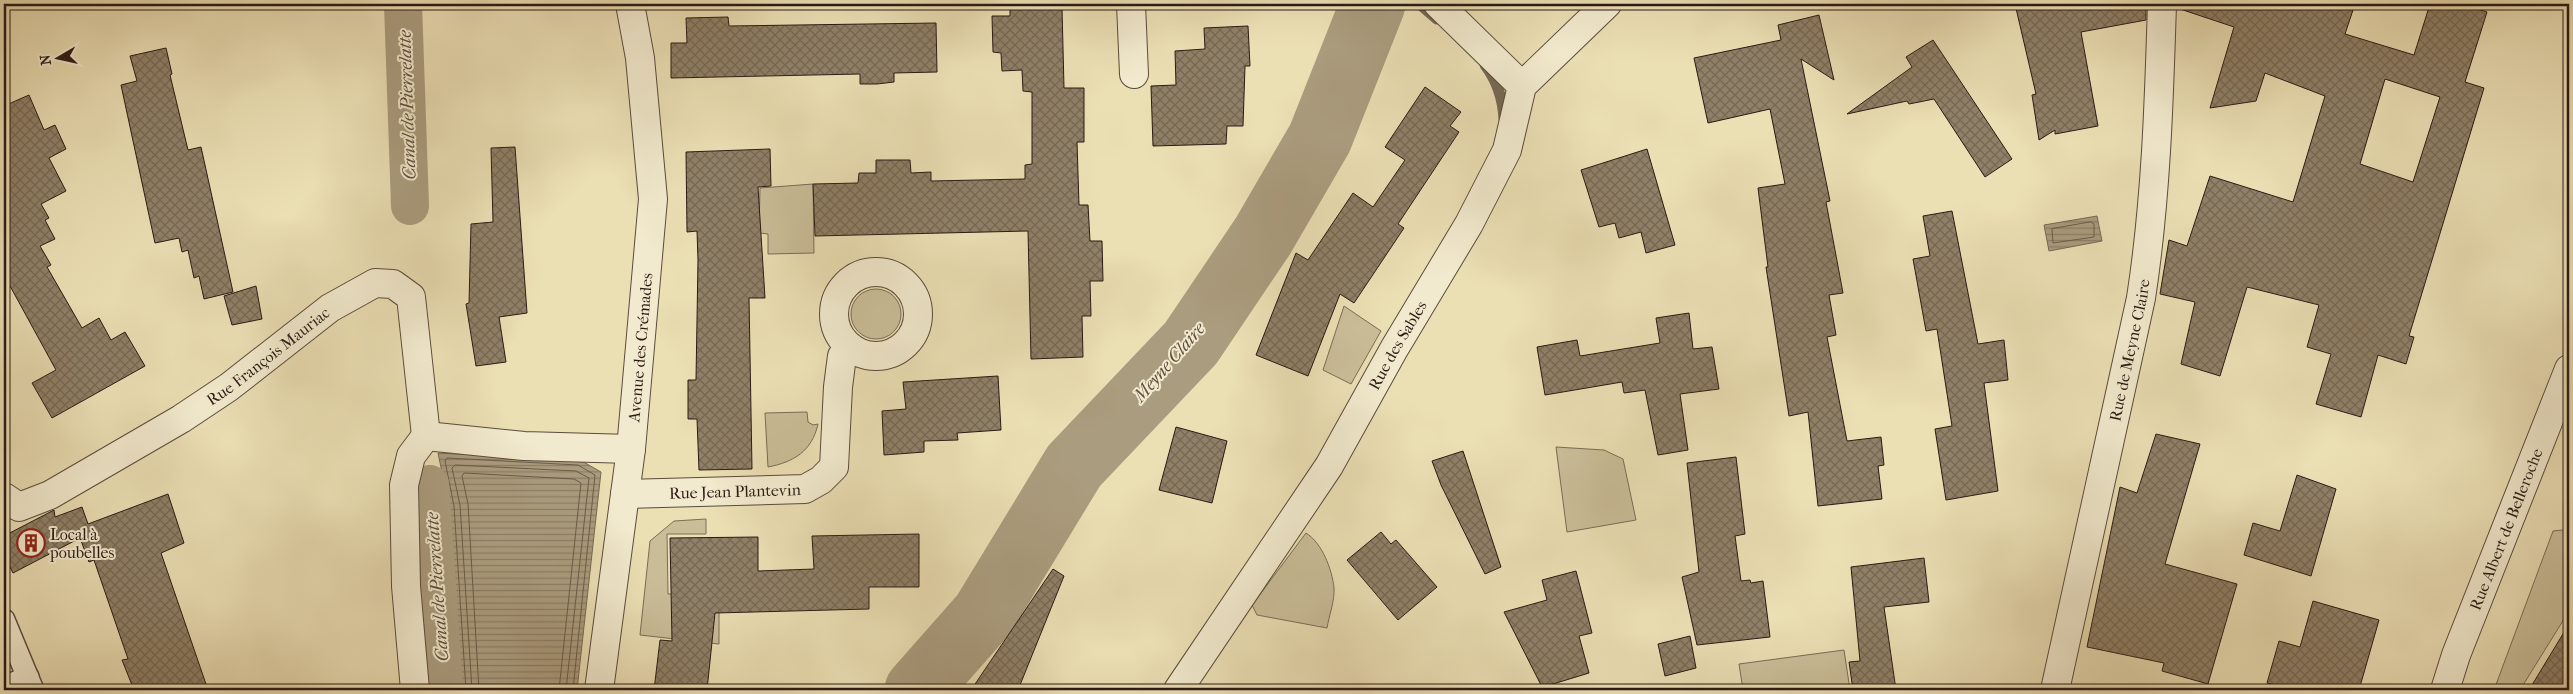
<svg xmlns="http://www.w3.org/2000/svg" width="2573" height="694" font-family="'IM FELL French Canon',serif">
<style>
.green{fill:#cabe99;stroke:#7a6c56}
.water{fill:url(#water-rules);stroke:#776854}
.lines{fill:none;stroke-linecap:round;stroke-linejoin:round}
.shore{stroke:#6a5b49;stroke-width:1}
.stream{stroke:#776854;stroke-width:11}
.canal{stroke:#aa9c7e;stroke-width:38}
.river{stroke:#aa9c7e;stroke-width:65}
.building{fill:url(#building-cross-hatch);stroke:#2b1a14;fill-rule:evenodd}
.lane-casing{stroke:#5b4b3c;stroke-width:24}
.street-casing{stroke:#5b4b3c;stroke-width:30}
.lane{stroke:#f2eace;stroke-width:21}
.street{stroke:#f2eace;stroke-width:28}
.labels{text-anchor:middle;stroke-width:4;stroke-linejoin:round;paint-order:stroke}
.street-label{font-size:16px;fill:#2b1a14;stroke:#f2eace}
.poi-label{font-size:16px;fill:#2b1a14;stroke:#f2eace;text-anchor:start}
.water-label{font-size:18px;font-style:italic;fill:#5e4e3e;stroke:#f2eace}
</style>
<defs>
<pattern id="water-rules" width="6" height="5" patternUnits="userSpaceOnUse" patternTransform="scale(1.25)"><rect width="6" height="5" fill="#aa9c7e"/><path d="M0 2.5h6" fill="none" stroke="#8b7e66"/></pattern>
<pattern id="building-cross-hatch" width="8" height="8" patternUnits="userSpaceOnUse" patternTransform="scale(1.25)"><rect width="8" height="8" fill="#8f8067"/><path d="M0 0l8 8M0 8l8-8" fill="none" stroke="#756854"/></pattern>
</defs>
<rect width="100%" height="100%" fill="#ebdfb4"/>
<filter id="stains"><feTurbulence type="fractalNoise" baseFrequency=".004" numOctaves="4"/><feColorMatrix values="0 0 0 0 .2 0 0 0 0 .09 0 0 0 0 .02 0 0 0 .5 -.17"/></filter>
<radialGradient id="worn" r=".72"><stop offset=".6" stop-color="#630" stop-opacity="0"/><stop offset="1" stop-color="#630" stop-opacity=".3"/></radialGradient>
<g class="green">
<polygon points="813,184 814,253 768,254 768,234 759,233 760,188"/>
<circle cx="876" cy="314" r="25"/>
<polygon points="1344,306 1381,331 1351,384 1323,370"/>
<path d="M807 412 808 422 813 425 818 424C812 451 794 462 768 467L765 413Z"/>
<polygon points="1556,447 1604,450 1623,459 1636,520 1567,532"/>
<polygon points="706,519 706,534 667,534 668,594 691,594 719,603 719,644 640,635 650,541 674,521"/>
<polygon points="2562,530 2569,534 2569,611 2520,690 2494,690 2553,531"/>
<path d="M1306 533C1322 543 1332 569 1334 588 1335 600 1329 616 1327 628L1257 615 1252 605Z"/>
<polygon points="1844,650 1850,690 1743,690 1739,664"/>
</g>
<g class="water">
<polygon points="2097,216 2102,241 2049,251 2044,225"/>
<polygon points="438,453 580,460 601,472 577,690 461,690 449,506"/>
</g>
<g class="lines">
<g class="shore">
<polygon points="2091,222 2094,224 2094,237 2053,243 2052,229"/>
<polyline points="466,690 454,506 445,461 447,458 578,465 595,475 573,690"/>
<polyline points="472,690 460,505 452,468 455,465 576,471 589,478 566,690"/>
<polyline points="479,690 468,504 462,476 464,473 574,479 581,483 559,690"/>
</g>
<g class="stream">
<polyline points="1422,6 1437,19"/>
<path d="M1485 65C1497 81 1503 98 1504 119"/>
</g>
<g class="canal">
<polyline points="403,4 410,206"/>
<polyline points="430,484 444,690"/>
</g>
<polyline class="river" points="917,690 984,614 1074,466 1191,343 1263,236 1320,138 1373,4"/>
</g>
<g class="building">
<polygon points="2015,4 2146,4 2146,20 2081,32 2098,126 2055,134 2055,130 2039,140 2032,95 2036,94"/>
<path d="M2180 4H2355L2345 34 2414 55 2430 4H2464L2487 12 2465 82 2484 88 2409 336 2414 337 2406 364 2378 355 2361 417 2316 404 2331 354 2307 347 2319 305 2247 287 2220 376 2181 364 2195 302 2160 294 2169 240 2187 246 2210 176 2293 202 2325 96 2265 73 2256 101 2210 108 2234 27 2180 9ZM2385 79 2440 97 2413 182 2360 164Z"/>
<polygon points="1062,8 1064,88 1084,88 1084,142 1077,142 1079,205 1088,205 1090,241 1102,241 1103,281 1090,281 1091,316 1082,316 1083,357 1031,359 1028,231 815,236 813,184 858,183 859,173 876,173 876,160 910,160 911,173 931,172 931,181 1025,179 1025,165 1032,164 1032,92 1023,91 1022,70 1002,71 1001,53 993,52 992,16 1010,16 1010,9"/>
<polygon points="1819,15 1834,80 1801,59 1830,201 1826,202 1843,293 1829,295 1836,335 1827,337 1847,441 1881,437 1884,465 1878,466 1882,499 1818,506 1808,412 1789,416 1766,267 1768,267 1758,188 1785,184 1770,109 1708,123 1694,58 1781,40 1778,25"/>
<polygon points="728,17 729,26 936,23 937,72 894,73 894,82 877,84 860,84 860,74 671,78 671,43 687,43 686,18"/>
<polygon points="1248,26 1250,66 1245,66 1243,126 1227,126 1226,144 1153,146 1151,86 1176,85 1175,51 1205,49 1204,28"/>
<polygon points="1933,40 2012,159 1985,177 1934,99 1909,104 1907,101 1847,114 1912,67 1906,57"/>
<polygon points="166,48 172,74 170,75 188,150 201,147 233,292 204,299 199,276 194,278 188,250 182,252 179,238 155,243 121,85 137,81 130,56"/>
<polygon points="1425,87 1461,112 1450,126 1459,132 1398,224 1404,228 1354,303 1340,294 1308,376 1256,355 1296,253 1308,260 1353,193 1373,207 1405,160 1385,147"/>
<polygon points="29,95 44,130 55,125 66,149 49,158 66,191 41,204 49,218 45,220 55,239 40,246 51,265 47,267 82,328 99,318 111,340 125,332 145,366 52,418 32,383 56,370 4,275 4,106"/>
<polygon points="515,147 527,313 499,317 506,362 476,366 466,304 469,303 471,224 493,222 491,148"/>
<polygon points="770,149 771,186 758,187 765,298 749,298 752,469 699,470 697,419 688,419 688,380 696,380 698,260 697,231 687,232 686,152"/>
<polygon points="1647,149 1675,245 1646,253 1641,232 1619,238 1615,223 1599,227 1581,170"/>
<polygon points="1952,211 1978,344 2004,340 2008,380 1984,383 1998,491 1946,500 1935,429 1952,426 1937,329 1926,331 1913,259 1930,256 1923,216"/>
<polygon points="256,286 262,319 232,325 224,296"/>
<polygon points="1689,313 1693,349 1712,347 1719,389 1680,394 1688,450 1658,455 1645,390 1624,393 1622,382 1545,395 1537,347 1577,340 1580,356 1660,343 1656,318"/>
<polygon points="998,376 1001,430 957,433 958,440 924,441 924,452 884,455 882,411 906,409 903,382"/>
<polygon points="1176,427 1227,441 1212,503 1159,490"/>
<polygon points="2156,434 2200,444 2165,564 2237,584 2208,684 2162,671 2164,663 2087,647 2120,487 2137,493"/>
<polygon points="1463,451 1501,567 1485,574 1441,485 1432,461"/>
<polygon points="1736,457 1745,534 1735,536 1741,581 1750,580 1751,583 1763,581 1770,637 1697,645 1682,577 1699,572 1687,463"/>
<polygon points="2297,475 2336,489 2311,576 2244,555 2253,523 2280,531"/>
<polygon points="168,494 184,543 161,553 208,690 134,690 122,660 128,659 94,560 89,562 80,538 13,573 4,555 4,536 54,510 55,517 82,507 88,524"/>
<polygon points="1381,532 1391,544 1396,540 1437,587 1398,620 1347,560"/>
<polygon points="919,534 919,587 869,587 869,609 715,613 707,690 654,690 660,640 672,641 670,538 758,537 758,571 814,569 812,536"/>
<polygon points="1924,558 1929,602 1884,607 1896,690 1853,690 1849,662 1860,661 1851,567"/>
<polygon points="1053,569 1064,576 1018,690 971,690"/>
<polygon points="1576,571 1592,633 1579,636 1589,673 1553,684 1541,685 1504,612 1547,600 1542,580"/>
<polygon points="2313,601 2379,620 2359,690 2296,690 2267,683 2279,641 2300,647"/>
<polygon points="2569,624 2569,690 2529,690"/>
<polygon points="1690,636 1696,668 1665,676 1658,644"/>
</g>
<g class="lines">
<defs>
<g id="lane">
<polyline points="4,620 33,690"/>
<polyline points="4,687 28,677"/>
</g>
<g id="street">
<polyline points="1131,4 1134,74"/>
<polyline points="1438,4 1522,86"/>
<circle cx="876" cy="314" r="42"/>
<path id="s1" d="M625 494 805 489 821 480 834 467 838 387 842 356 850 347"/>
<path id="s2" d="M4 497 19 507 50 495 181 419 229 387 330 308 375 283 393 284 411 297 426 436 524 446 631 449"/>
<polyline points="415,690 406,586 404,485 411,456 426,436"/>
<path id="s3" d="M599 690 631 449 653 199 640 58 630 4"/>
<path id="s4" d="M1178 690 1329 466 1394 349 1469 224 1507 150 1522 86 1607 4"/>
<path id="s5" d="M2055 690 2141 298C2156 201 2159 102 2162 4"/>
<path id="s6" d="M2445 690 2456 655 2569 369"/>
</g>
</defs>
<use href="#lane" class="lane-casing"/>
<use href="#street" class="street-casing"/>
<use href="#lane" class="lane"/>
<use href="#street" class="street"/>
</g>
<defs>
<symbol id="building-ring" viewBox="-11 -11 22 22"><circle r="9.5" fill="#f2eace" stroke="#8f2418" stroke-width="1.5"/><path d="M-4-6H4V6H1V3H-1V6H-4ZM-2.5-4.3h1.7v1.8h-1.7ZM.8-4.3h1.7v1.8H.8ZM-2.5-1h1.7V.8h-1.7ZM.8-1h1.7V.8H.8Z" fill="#8f2418"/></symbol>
</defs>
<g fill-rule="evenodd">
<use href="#building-ring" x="15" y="527" width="32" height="32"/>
</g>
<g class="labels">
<g class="street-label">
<text dy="6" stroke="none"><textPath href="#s4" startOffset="409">Rue des Sables</textPath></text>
<text dy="6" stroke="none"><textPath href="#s3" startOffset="345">Avenue des Crémades</textPath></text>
<text dy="6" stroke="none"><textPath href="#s5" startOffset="348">Rue de Meyne Claire</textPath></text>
<text dy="6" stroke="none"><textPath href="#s2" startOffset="310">Rue François Mauriac</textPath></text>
<text dy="6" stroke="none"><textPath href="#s1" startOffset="110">Rue Jean Plantevin</textPath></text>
<text dy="6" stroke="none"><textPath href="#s6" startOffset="172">Rue Albert de Belleroche</textPath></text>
</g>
<g class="poi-label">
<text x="50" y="540">Local à<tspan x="50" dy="18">poubelles</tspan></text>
</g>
<g class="water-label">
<text transform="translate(407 105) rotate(-92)" y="6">Canal de Pierrelatte</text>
<text transform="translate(1169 362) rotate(-49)" y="6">Meyne Claire</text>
<text transform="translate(437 587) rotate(-94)" y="6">Canal de Pierrelatte</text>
</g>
</g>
<rect width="2573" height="694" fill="none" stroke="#ebdfb4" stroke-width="20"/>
<rect x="5" y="5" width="2563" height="684" fill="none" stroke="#2b1a14" stroke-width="2.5"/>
<rect x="10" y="10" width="2553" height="674" fill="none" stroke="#2b1a14"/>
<g transform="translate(58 58) rotate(261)" stroke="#f2eace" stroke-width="4" paint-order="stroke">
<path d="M0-4L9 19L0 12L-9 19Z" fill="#2b1a14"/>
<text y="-8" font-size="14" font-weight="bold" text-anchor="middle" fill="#2b1a14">N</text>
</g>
<rect width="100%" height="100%" filter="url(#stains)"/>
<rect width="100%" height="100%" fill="url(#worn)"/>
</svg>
